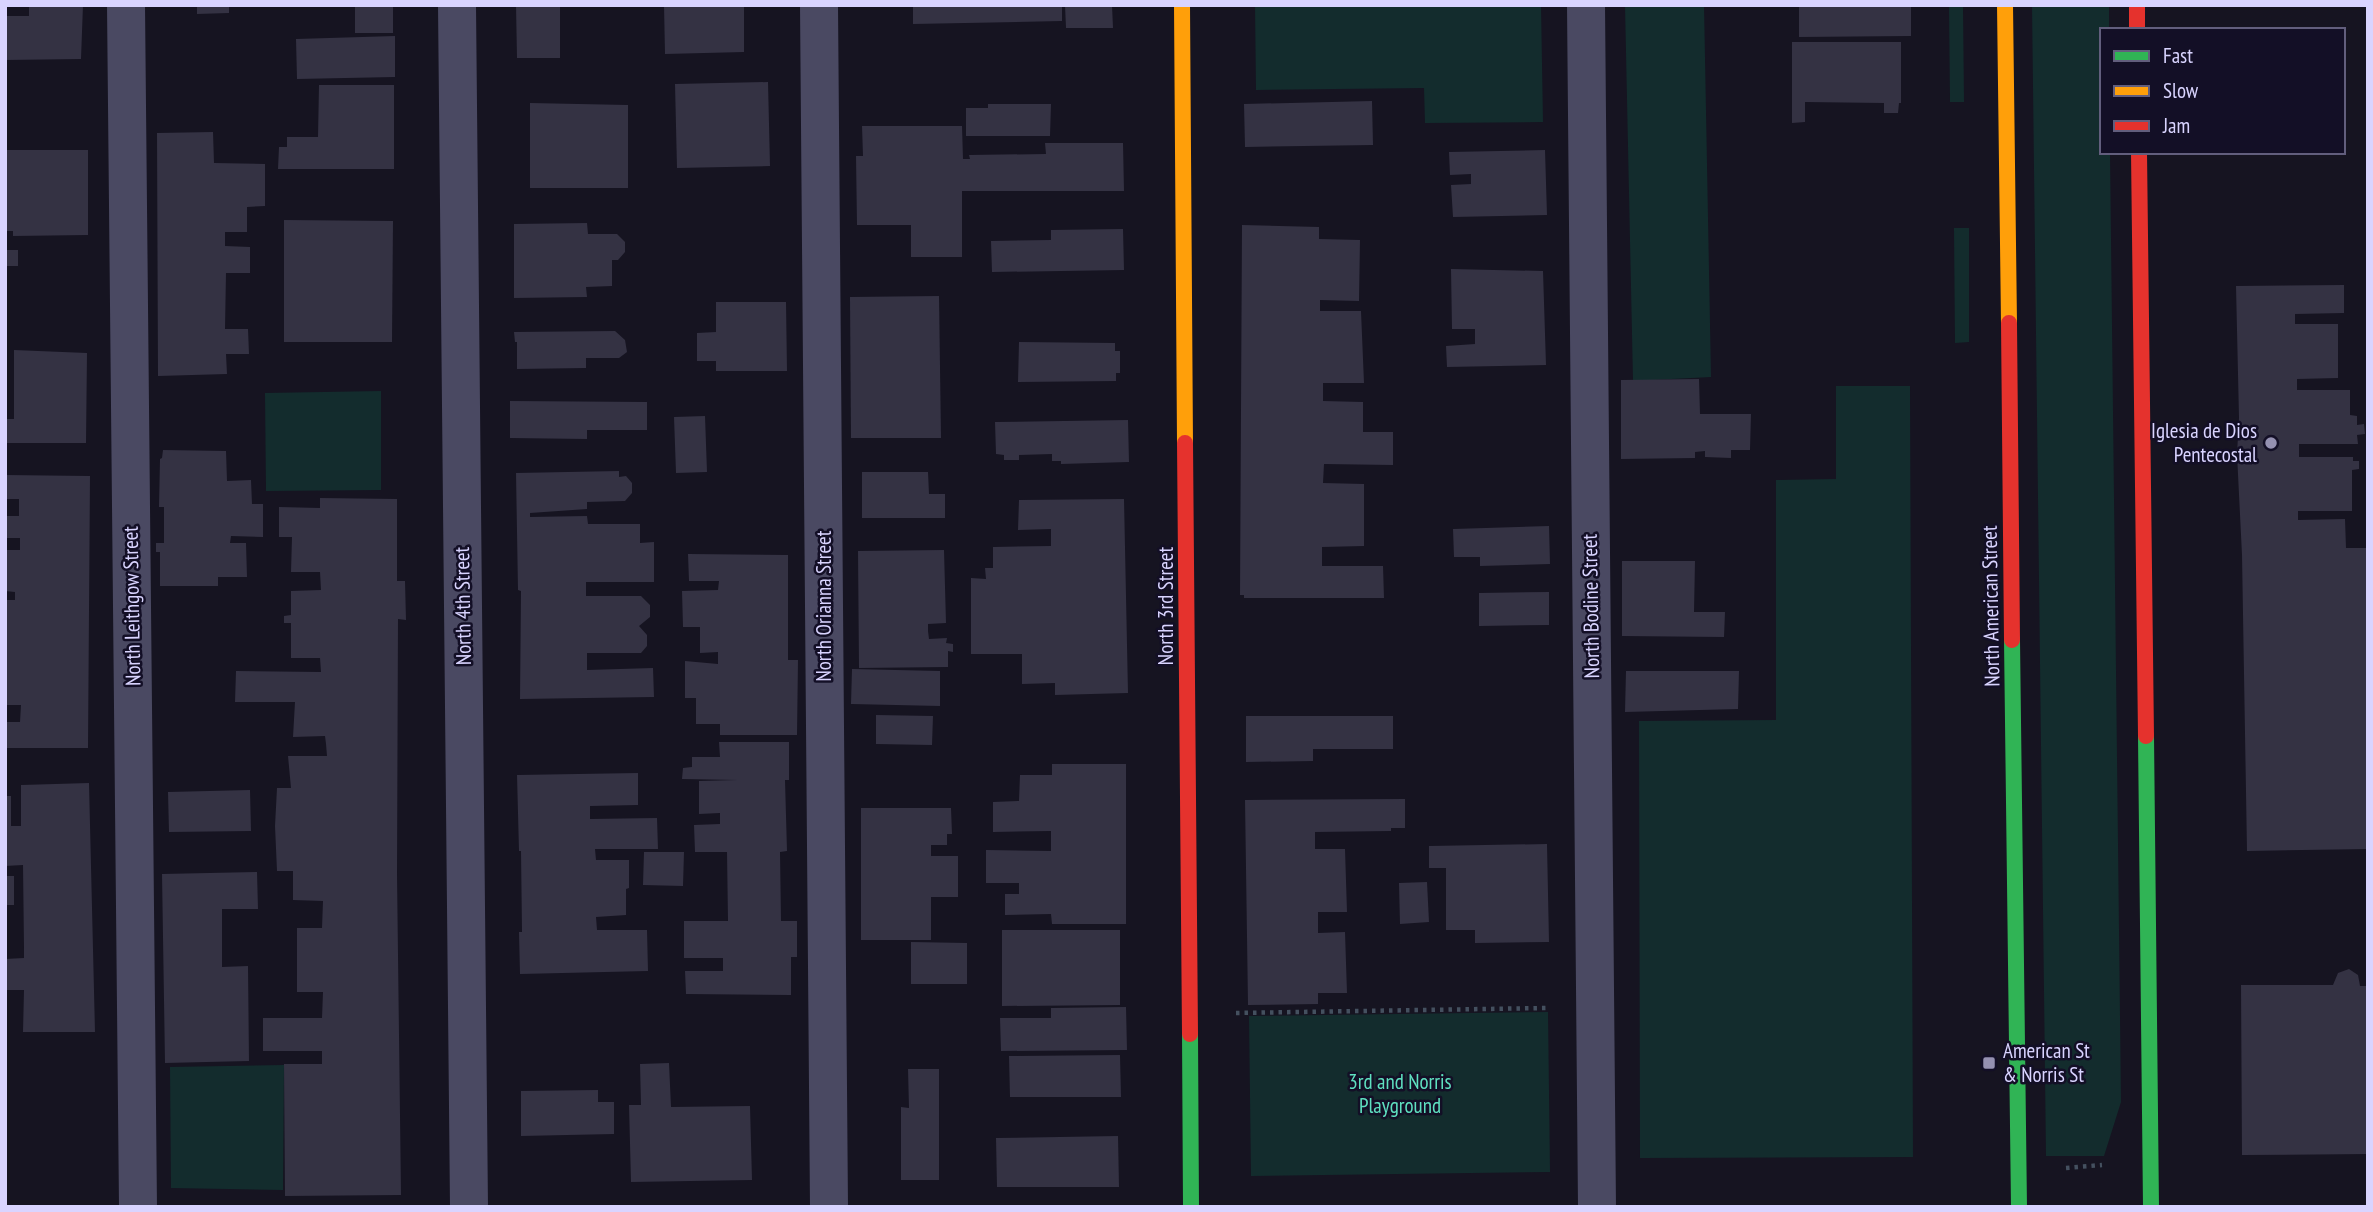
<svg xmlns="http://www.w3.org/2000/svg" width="2373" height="1212" font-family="'PT Sans Narrow',sans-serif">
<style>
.green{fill:#132c2d}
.building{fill:#343243}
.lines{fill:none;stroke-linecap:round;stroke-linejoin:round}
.path{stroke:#44505f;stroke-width:4.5;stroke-dasharray:3.5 5;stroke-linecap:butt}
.street{stroke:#4a4962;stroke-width:38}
.fast{stroke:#30b455;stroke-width:16}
.slow{stroke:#ff9f0a;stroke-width:16}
.jam{stroke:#e5322d;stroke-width:16}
.poi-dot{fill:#9591b1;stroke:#130f26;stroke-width:2.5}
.labels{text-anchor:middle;stroke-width:5;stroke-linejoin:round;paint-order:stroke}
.poi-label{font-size:21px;fill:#d9d4ff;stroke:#130f26;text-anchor:end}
.street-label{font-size:21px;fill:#d9d4ff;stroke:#130f26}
.park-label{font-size:21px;fill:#5fe0c0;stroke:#130f26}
</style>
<rect width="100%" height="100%" fill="#161421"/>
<g class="green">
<polygon points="1255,5 1541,5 1543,122 1425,123 1424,88 1256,90"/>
<polygon points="1625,5 1704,5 1711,377 1633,381"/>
<polygon points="1949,5 1963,5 1964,102 1950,102"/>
<polygon points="2032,5 2109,5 2109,30 2102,30 2102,152 2110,152 2121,1102 2104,1156 2046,1156"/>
<polygon points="1954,228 1969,228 1969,342 1955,343"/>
<polygon points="1836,386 1910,386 1913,1157 1640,1158 1639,721 1776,720 1776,480 1836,479"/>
<polygon points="381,391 381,490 266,491 265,393"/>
<polygon points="1548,1012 1550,1172 1251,1176 1249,1016"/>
<polygon points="284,1065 283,1190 171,1188 170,1067"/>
</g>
<g class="building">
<polygon points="29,5 83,5 81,59 5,60 5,16 29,16"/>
<polygon points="197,5 229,5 229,13 197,14"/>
<rect x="355" y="5" width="38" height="28"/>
<polygon points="516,5 560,5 560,58 517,58"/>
<polygon points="664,5 744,5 744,52 665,54"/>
<polygon points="913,5 1062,5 1062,21 913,24"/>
<polygon points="1065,5 1112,5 1113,28 1066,28"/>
<polygon points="1799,5 1911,5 1911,36 1799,37"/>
<polygon points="395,36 395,77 297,79 296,39"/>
<polygon points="1792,42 1901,42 1901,103 1899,103 1898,113 1884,113 1884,103 1805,102 1805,122 1792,123"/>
<polygon points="768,82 770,166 677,168 675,84"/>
<polygon points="319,85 394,85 394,169 278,169 279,147 287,147 287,137 318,137"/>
<polygon points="1372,101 1373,145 1245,147 1244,104"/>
<polygon points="530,103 628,105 628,188 530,188"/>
<polygon points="988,104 1051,104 1050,136 966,136 966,108 988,108"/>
<polygon points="862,126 962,126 963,159 970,159 969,155 1046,154 1045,143 1123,143 1124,191 962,191 962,257 911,257 911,225 857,225 856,156 863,156"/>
<polygon points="213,132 214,163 265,164 265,206 247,207 247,232 225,232 225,246 250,247 250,273 226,273 225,329 248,329 249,354 226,354 227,374 158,376 157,133"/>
<polygon points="5,150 88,150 88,235 13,236 13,231 5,231"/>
<polygon points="1545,150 1547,215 1453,217 1451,185 1471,184 1471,174 1450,175 1449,152"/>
<polygon points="284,220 393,221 392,342 284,342"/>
<polygon points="587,223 588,234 617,234 625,242 625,252 618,260 612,260 612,286 586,287 587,297 514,298 514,224"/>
<polygon points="1242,225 1319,227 1319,239 1360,240 1359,301 1320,300 1320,311 1361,311 1364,383 1323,383 1323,401 1363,402 1363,432 1393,432 1393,465 1324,464 1323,483 1364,484 1364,546 1322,547 1322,566 1383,566 1384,598 1244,598 1244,595 1240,595"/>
<polygon points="1123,229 1124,270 992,272 991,241 1051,240 1051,230"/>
<rect x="5" y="250" width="13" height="16"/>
<polygon points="1451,269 1543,271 1546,365 1447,367 1446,346 1475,344 1475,329 1452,329"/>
<polygon points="2344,285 2344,313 2295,314 2295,324 2338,324 2338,378 2297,379 2297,390 2350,390 2350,415 2357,416 2357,425 2364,424 2365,434 2357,435 2358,444 2299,444 2299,457 2353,457 2353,461 2359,461 2359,469 2352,470 2352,511 2298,511 2298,520 2345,519 2346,548 2368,548 2368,849 2247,851 2242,555 2237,454 2239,418 2236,286"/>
<polygon points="939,296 941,438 851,438 850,297"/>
<polygon points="716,302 786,302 787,371 716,371 716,361 697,361 697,333 716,332"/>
<polygon points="615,331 625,340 627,352 619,358 586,358 586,368 517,369 517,342 515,342 514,332"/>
<polygon points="1019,342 1115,343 1115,351 1120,351 1120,373 1116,373 1116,381 1018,382"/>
<polygon points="14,350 87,353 86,443 5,443 5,419 14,419"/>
<polygon points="1699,379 1700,414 1751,414 1750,450 1731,450 1731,458 1705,457 1705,451 1695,452 1695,458 1621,459 1621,380"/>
<polygon points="510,401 647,402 647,430 587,430 587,439 510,438"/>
<polygon points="705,416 707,472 676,473 674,417"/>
<polygon points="1128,420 1129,462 1061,464 1061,461 1052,461 1052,454 1019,455 1019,460 1004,460 1004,455 996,454 995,422"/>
<polygon points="163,450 226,451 227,481 251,480 252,504 263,504 263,537 231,536 230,543 246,543 247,577 218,577 218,586 160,586 160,552 156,552 156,543 164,543 164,507 159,507 160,459 162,458"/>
<polygon points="619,471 619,477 626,476 632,483 632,493 625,501 587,502 587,509 530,513 530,517 587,516 588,524 640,524 640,543 654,542 654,582 586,582 586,596 641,596 650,605 650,617 639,626 647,635 647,646 641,653 587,653 587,670 653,668 654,697 520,699 521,591 518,590 516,473"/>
<polygon points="862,472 928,472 929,494 945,494 945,518 862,518"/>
<polygon points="5,475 90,476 88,748 5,748 5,722 20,722 21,705 5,705 5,600 15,600 15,592 5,591 5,550 20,550 20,538 5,538 5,516 19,516 19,499 5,499"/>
<polygon points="320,498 397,499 397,581 405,581 406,620 398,619 397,874 401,1195 285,1196 284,1064 322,1064 322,1051 263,1051 263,1018 322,1018 323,992 297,992 297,928 322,928 323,901 293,900 293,871 277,871 275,826 277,788 291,788 288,756 327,756 326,744 325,736 293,737 295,702 235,702 236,671 321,672 320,658 291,658 291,623 284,623 284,616 291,615 291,591 321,590 320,572 291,572 292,537 279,537 279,507 320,508"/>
<polygon points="1124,499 1128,693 1055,695 1055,683 1022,684 1022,654 971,654 971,578 986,579 985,568 993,568 993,547 1051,546 1051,529 1018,530 1019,500"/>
<polygon points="1549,526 1550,564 1480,566 1480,557 1454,557 1453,529"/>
<polygon points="944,550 946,623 928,624 928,631 929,639 947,638 946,643 953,644 953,652 948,651 948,667 859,668 858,551"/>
<polygon points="688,554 788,555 788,660 798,660 797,735 720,735 720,724 696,724 696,698 685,698 685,661 718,664 718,652 700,653 700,627 683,627 682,591 718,590 719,581 689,581"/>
<polygon points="1622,561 1695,561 1694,612 1725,612 1724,637 1622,636"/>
<polygon points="1549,592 1549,625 1479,626 1479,593"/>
<polygon points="852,669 940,671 940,706 851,704"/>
<polygon points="1626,671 1739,671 1738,709 1625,712"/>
<polygon points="876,715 933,716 932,745 876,744"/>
<polygon points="1246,716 1393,716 1393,749 1313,749 1313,761 1246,762"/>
<polygon points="719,742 789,742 789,780 785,780 787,851 780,852 781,921 797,921 797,957 791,957 791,995 686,994 685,971 723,971 723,958 684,958 684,921 728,921 727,852 695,852 694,825 720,824 720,813 699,814 699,781 737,780 682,779 683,768 692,767 692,757 720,757"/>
<polygon points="1052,764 1126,764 1126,924 1052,924 1051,914 1005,915 1005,894 1019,894 1019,883 986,883 986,850 1051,851 1051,831 993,832 993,802 1019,801 1020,775 1052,775"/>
<polygon points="638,773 638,805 590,806 590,819 657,818 658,849 595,849 596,860 629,860 629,888 626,889 626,915 596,917 597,930 647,930 648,971 520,974 519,932 522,932 521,851 519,851 517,775"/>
<polygon points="89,783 95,1032 23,1032 24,990 5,990 5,959 24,958 24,948 23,865 5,866 5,796 11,796 11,826 21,826 21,785"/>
<polygon points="250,790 251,831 169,832 168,792"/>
<polygon points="1405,799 1405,828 1391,828 1391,831 1315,832 1315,849 1345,849 1347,912 1318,912 1318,933 1345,932 1347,993 1318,993 1318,1004 1248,1005 1245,800"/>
<polygon points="861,808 951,808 952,834 947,834 947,845 931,845 931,856 958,856 958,897 931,897 931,940 861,940"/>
<polygon points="1547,844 1549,942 1475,943 1475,930 1446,930 1446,868 1429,868 1429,846"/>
<polygon points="644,852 684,852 683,886 643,885"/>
<polygon points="257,872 258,909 222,909 222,967 248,966 249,1061 165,1063 162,874"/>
<rect x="5" y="876" width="9" height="29"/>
<polygon points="1427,882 1429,922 1400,924 1399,883"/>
<polygon points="1002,930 1120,930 1120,1005 1002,1006"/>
<polygon points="911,942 967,943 967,984 911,984"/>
<polygon points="2349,969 2358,975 2360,986 2368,986 2368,1154 2242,1155 2241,985 2333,985 2338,973"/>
<polygon points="1126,1007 1127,1050 1001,1051 1000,1018 1051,1018 1051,1008"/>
<polygon points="1120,1055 1121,1097 1010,1097 1009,1056"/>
<polygon points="669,1063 671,1107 750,1106 752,1180 631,1182 629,1105 641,1105 640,1064"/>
<polygon points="908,1069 939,1069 939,1180 901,1180 901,1107 909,1108"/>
<polygon points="598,1090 598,1102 614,1102 614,1134 521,1136 521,1091"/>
<polygon points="1118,1136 1119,1187 997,1187 996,1138"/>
</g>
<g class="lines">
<g class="path">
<polyline points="1236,1013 1546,1008"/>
<polyline points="2066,1168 2102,1165"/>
</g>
<g class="street">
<polyline points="126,5 138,1207"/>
<polyline points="457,5 469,1207"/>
<polyline points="819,5 829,1207"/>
<polyline points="1586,5 1597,1207"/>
</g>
<g class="fast">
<polyline points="2012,640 2019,1207"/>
<polyline points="2146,736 2151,1207"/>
<polyline points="1190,1034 1191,1207"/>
</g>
<g class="slow">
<polyline points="1182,5 1185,443"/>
<polyline points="2005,5 2009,323"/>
</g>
<g class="jam">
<polyline points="2137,5 2137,30"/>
<polyline points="2139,152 2146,736"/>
<polyline points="2009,323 2012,640"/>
<polyline points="1185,443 1190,1034"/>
</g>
</g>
<g class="poi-dot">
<circle cx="2271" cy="443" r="7"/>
<rect x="1982" y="1056" width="14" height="14" rx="3.5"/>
</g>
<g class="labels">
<g class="poi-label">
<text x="2257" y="438">Iglesia de Dios<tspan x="2257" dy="24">Pentecostal</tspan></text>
<text x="2003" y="1058" text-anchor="start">American St<tspan x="2003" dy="24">&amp; Norris St</tspan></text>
</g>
<g class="street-label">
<text transform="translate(132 606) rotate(-91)" y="7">North Leithgow Street</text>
<text transform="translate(463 606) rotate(-91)" y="7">North 4th Street</text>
<text transform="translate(824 606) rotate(-90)" y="7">North Orianna Street</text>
<text transform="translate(1166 606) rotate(-90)" y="7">North 3rd Street</text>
<text transform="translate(1591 606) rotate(-91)" y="7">North Bodine Street</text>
<text transform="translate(1991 606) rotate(-91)" y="7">North American Street</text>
</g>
<g class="park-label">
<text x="1400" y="1089">3rd and Norris<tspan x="1400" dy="24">Playground</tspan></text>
</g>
</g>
<rect width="2373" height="1212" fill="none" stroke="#d9d4ff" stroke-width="14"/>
<rect x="2100" y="28" width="245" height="126" fill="#130f26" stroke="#625e7d" stroke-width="2"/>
<rect x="2114" y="51" width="35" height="10" fill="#30b455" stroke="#625e7d" stroke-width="2"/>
<text x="2163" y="63" font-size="21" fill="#d9d4ff">Fast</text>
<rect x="2114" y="86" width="35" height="10" fill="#ff9f0a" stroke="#625e7d" stroke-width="2"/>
<text x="2163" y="98" font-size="21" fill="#d9d4ff">Slow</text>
<rect x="2114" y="121" width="35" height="10" fill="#e5322d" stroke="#625e7d" stroke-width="2"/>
<text x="2163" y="133" font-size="21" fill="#d9d4ff">Jam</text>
</svg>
